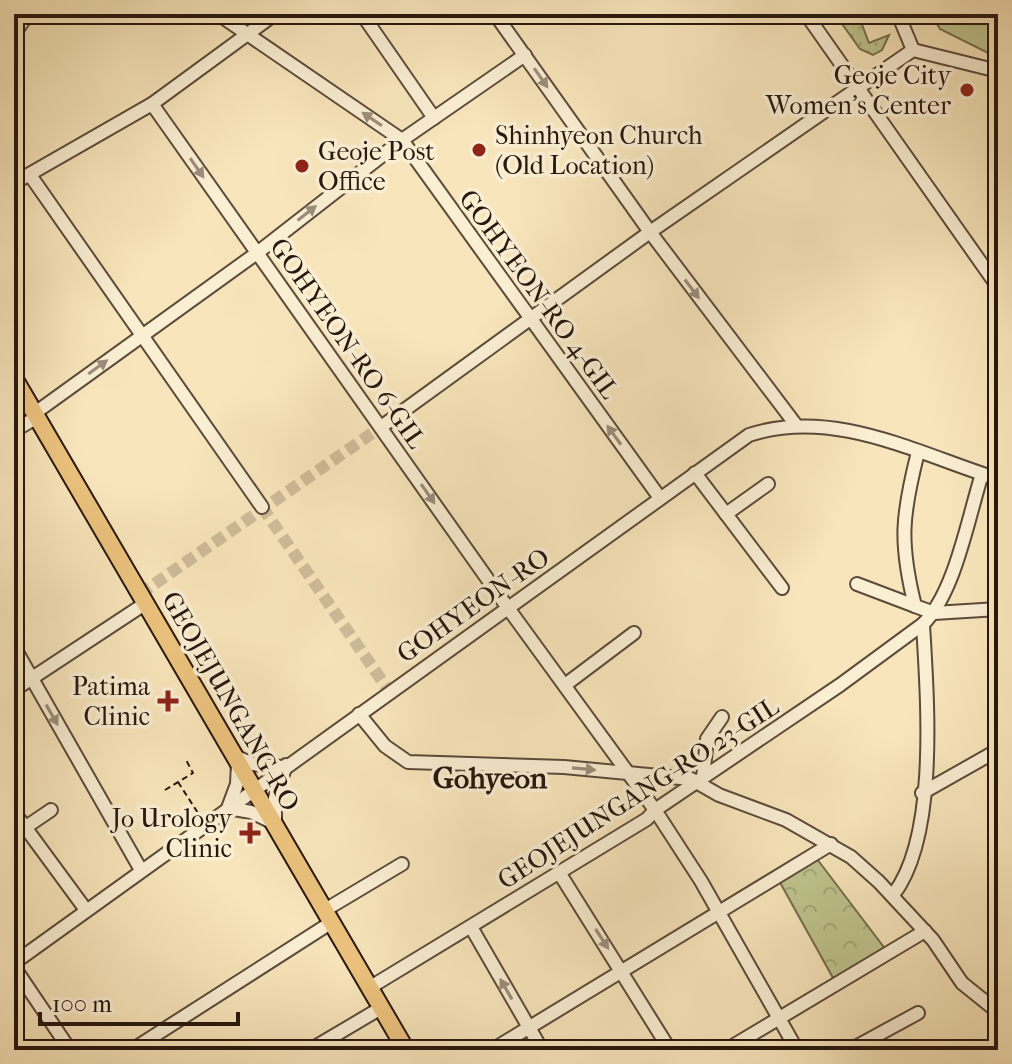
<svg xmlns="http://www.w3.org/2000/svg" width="1012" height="1064" font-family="'IM FELL French Canon',serif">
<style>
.grass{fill:url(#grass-dots);stroke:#746e4e;stroke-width:2}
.forest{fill:url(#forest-crowns);stroke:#746e4e;stroke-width:2}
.pitch{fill:#bfc48e;stroke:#746e4e;stroke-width:2}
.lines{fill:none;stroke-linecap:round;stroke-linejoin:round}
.minor-tunnel{stroke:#cebc99;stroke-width:12;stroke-dasharray:12 6;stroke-linecap:butt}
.minor-casing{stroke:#5c4a3a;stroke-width:16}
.major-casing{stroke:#28170f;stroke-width:20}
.path{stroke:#28170f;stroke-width:2;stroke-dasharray:6 4;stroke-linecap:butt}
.minor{stroke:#faeed3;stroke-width:12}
.major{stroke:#ecc27e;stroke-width:16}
.oneway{fill:#9c8d7b}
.poi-dot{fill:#8f2418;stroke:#faeed3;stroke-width:3}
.labels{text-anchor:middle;stroke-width:7;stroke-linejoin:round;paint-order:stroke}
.poi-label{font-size:26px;fill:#28170f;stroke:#faeed3;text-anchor:end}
.street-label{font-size:26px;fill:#28170f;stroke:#faeed3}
.quarter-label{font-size:30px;font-weight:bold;fill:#28170f;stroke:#faeed3}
</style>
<defs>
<pattern id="grass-dots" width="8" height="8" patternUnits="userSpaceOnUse" patternTransform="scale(2)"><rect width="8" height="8" fill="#bfc48e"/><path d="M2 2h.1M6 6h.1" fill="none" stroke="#a4a879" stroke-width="1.8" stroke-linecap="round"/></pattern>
<pattern id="forest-crowns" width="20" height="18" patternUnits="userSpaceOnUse" patternTransform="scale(2)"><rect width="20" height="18" fill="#bfc48e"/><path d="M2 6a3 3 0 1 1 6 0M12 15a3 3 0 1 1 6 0" fill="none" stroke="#a4a879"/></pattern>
</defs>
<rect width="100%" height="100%" fill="#f8e5bb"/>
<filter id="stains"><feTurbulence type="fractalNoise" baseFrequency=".0025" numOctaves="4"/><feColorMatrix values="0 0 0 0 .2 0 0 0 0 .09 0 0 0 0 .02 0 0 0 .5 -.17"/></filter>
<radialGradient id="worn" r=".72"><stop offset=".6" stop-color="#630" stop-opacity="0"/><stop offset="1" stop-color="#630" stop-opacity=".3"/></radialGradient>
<polygon class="grass" points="835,14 858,14 869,43 889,35 882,50 873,55 860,49"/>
<polygon class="forest" points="814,855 889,954 837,985 777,877"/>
<polygon class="pitch" points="931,14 998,14 998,58 940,29"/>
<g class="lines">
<g class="minor-tunnel">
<polyline points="262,507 389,691"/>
<polyline points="140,594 381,427"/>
</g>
<defs>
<g id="minor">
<polyline points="218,14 402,140 660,498"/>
<polyline points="362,14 434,118"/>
<polyline points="495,14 650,232 796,425"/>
<polyline points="806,14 998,287"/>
<polyline points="898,14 913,50"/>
<polyline points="14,34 28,14"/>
<polyline points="152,104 508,608 655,810 701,881 797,1050"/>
<polyline points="30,175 262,507"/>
<polyline points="14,183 152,104 275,14"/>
<polyline points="35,413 257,253 402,140 525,55"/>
<polyline points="381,427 650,232 913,50 998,71"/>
<polyline points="14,431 37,417"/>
<path d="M918 452C902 515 899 542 915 606L934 613 998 609"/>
<polyline points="695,473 782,588"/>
<polyline points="726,514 768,484"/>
<polyline points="857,584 915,606"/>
<polyline points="14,647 141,870"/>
<polyline points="565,685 634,633"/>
<polyline points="14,690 146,603"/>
<polyline points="359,714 385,746 408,762 564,767 691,779 719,795 786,820 851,857 879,882 933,940 962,983 998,1012"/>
<polyline points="237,757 252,764 282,767"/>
<polyline points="238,763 237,784 228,808 251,812 272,822"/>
<polyline points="703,778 707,739 722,717"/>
<polyline points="922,793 998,750"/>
<polyline points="14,812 86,910"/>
<polyline points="275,823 275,798 286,765"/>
<polyline points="14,829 26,827 51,810"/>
<polyline points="560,874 670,1050"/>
<path d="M893 895C939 836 927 696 923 624"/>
<polyline points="325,910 402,864"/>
<polyline points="471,927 542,1050"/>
<path d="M14 963 749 435C834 407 918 454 998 479"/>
<polyline points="14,967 70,1050"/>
<path d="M369 988 647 819 655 810 840 685 923 624C955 593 968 518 982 474"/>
<polyline points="132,1050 332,922"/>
<polyline points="310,1050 381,1008"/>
<polyline points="492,1050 831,844"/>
<polyline points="726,1050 925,931"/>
<polyline points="850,1050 918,1013"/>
</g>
<polyline id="major" points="14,378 406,1050"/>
</defs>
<use href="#minor" class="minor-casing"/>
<use href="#major" class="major-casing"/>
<g class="path">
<polyline points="178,782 198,813"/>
<polyline points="165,790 193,773 185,758"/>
</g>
<use href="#minor" class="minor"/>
<use href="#major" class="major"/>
</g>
<defs><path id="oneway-solid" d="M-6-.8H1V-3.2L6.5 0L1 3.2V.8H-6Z" transform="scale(2)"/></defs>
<g class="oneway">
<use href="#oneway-solid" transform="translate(541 78) rotate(55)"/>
<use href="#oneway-solid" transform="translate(372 119) rotate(-146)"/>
<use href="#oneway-solid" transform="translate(197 168) rotate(55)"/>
<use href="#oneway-solid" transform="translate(307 213) rotate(-38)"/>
<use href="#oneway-solid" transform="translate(692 289) rotate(53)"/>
<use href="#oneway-solid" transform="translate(98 367) rotate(-36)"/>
<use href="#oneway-solid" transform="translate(614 435) rotate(-126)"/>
<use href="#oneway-solid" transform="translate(428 494) rotate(55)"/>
<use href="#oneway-solid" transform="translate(52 715) rotate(60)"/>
<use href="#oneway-solid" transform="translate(584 769) rotate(5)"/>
<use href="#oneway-solid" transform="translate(602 939) rotate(57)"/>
<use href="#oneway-solid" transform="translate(506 989) rotate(-120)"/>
</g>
<g class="poi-dot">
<circle cx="967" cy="90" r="8"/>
<circle cx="479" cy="150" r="8"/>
<circle cx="302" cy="166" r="8"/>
<path d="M164 689h8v8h8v8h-8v8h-8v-8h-8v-8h8z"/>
<path d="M246 821h8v8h8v8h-8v8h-8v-8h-8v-8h8z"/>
</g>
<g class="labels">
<g class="poi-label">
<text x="951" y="84">Geoje City<tspan x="951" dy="30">Women's Center</tspan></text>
<text x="495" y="144" text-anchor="start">Shinhyeon Church<tspan x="495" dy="30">(Old Location)</tspan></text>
<text x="318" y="160" text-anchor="start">Geoje Post<tspan x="318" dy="30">Office</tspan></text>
<text x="150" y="695">Patima<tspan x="150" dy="30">Clinic</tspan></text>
<text x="232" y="827">Jo Urology<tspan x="232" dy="30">Clinic</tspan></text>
</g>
<g class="street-label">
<text transform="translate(539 294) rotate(54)" y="9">GOHYEON-RO 4-GIL</text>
<text transform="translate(348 343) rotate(55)" y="9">GOHYEON-RO 6-GIL</text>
<text transform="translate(473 605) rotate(-35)" y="9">GOHYEON-RO</text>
<text transform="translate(231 701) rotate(60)" y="9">GEOJEJUNGANG-RO</text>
<text transform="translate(638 793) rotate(-33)" y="9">GEOJEJUNGANG-RO 23-GIL</text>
</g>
<g class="quarter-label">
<text x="490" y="788">Gohyeon</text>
</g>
</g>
<rect width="1012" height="1064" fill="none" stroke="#f8e5bb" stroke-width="48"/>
<rect x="16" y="16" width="980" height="1032" fill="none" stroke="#28170f" stroke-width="4"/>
<rect x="24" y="24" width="964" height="1016" fill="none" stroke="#28170f" stroke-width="2"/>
<path d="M40 1012v12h198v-12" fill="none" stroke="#28170f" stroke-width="4"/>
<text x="52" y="1012" font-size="24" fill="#28170f" stroke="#faeed3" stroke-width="6" paint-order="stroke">100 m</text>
<rect width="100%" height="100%" filter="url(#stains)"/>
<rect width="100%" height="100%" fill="url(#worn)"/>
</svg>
